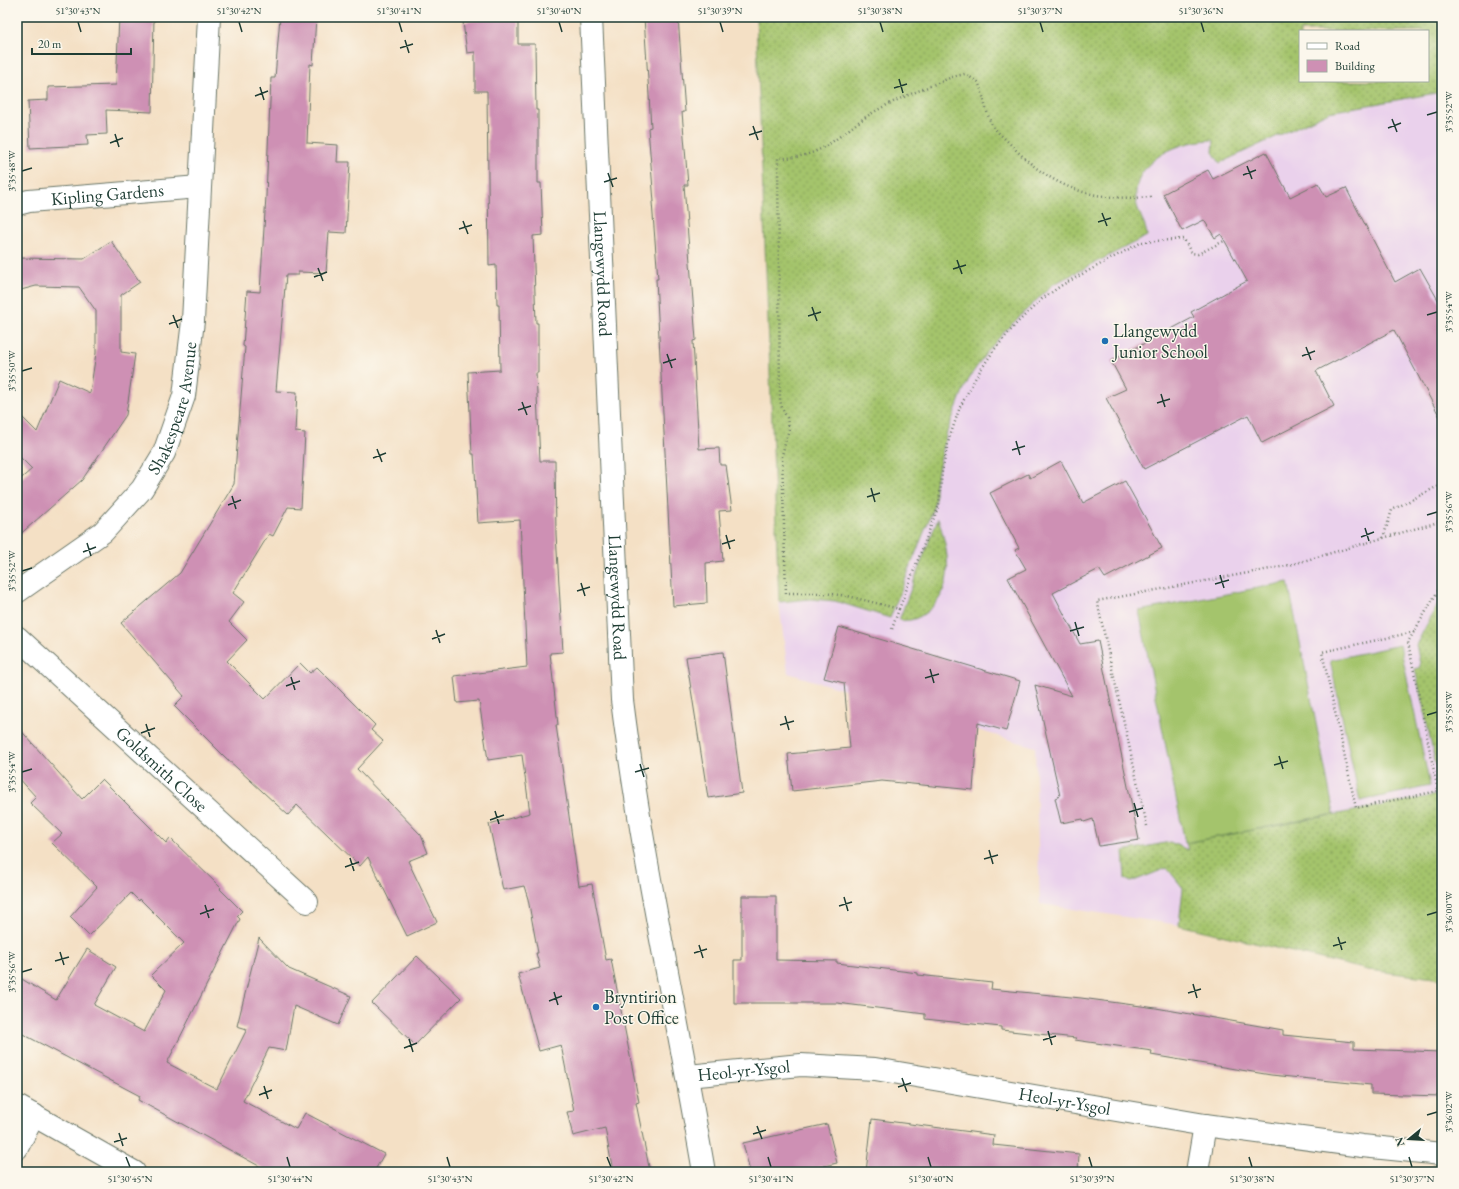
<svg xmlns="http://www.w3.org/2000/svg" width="1459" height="1189" font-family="'EB Garamond',serif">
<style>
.built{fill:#ead1ec;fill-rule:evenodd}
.grass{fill:url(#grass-dots);stroke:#628050;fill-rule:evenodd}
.garden{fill:#a4c46c;stroke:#628050}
.building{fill:#ce90b4}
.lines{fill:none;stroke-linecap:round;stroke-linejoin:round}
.minor-casing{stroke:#6a7667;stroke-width:24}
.path{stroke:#6a7667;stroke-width:2.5;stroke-dasharray:1 3;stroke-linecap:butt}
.minor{stroke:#fff;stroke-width:22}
.ticks{fill:none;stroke:#1f3d34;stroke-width:1.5}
.poi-dot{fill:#1f6fb2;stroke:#fbf7ec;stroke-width:1.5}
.labels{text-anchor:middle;stroke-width:3;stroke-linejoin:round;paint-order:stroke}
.street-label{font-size:18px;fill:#1f3d34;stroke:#fbf7ec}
.poi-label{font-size:18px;fill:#1f3d34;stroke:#fbf7ec;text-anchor:start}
.neatline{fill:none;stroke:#1f3d34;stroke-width:1.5}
.ticks-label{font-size:10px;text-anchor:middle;fill:#1f3d34}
</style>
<defs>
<pattern id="grass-dots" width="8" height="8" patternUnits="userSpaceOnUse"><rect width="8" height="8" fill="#a4c46c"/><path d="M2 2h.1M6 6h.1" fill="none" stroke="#85a05a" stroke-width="1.8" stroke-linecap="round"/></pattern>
</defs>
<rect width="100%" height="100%" fill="#fbf7ec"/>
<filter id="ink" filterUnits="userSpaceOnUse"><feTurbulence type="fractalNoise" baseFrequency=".025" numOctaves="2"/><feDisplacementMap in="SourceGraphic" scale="8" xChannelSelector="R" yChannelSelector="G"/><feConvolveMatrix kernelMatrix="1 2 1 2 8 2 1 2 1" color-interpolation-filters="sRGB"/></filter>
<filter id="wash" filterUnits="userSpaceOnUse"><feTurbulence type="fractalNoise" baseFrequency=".012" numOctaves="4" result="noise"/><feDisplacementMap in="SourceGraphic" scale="16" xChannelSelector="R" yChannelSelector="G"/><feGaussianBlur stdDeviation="0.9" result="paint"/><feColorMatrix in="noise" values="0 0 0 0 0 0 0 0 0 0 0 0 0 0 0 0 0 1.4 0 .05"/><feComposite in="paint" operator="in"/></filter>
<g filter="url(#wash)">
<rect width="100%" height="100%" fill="#f4e0c5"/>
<path class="built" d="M756 17H1442V979L1368 970 1179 925 1040 904 1035 747 788 673 779 602ZM1300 31H1428V81H1300Z"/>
<g class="grass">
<path d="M756 17H1442V92L1329 112 1220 163 1213 152 1214 140C1181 140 1132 159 1136 200 1137 212 1146 223 1147 236L1052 285 1005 331 987 352 971 375 963 391 947 432 935 483V500L932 512 890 618 835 601 810 599 779 602ZM1300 31H1428V81H1300Z"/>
<path d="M938 518C948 550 957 587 928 611 919 618 911 622 899 620Z"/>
<polygon points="1442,596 1442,979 1368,970 1179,925 1183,888 1167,868 1131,882 1125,879 1123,851 1170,842 1188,850 1186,843 1442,794 1415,669 1420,667 1420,664 1416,645"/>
</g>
<g class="garden">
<polygon points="1288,582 1334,814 1185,843 1139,611"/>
<polygon points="1400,645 1430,786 1360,801 1330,660"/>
</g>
<g id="blocks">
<g class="building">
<polygon points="119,17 154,17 152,112 106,110 107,134 87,135 88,145 30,148 28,101 48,100 48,87 116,85"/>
<polygon points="280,17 316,17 313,65 310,64 307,143 338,145 337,162 350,162 346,233 329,232 326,273 298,272 298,275 286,275 276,391 297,392 295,432 305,433 301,508 288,507 273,536 269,534 233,593 244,602 229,622 247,640 227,661 265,699 300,663 310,673 317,667 375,725 371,730 383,741 357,769 421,835 428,853 408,861 437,922 407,936 368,857 360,866 297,805 288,815 225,757 174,706 184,696 121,623 180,573 234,484 245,347 243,346 247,291 260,292 266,196 271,78 275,78"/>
<polygon points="481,17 518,17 518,44 535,44 536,110 538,110 538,183 541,183 543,235 533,236 536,323 538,323 538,373 536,373 540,461 555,461 556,534 563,652 550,653 558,725 556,725 579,886 592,884 606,960 611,959 639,1102 636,1103 650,1172 613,1172 605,1128 573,1136 567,1112 574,1111 561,1045 539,1051 518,974 540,968 536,953 538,953 528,899 524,886 503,890 489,824 530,813 522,755 488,760 479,701 457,703 454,676 527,667 520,520 478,523 474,454 472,454 468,372 500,370 499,305 497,305 496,265 489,266 487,91 475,91 475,52 467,53 463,22 481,20"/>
<polygon points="644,17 678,17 685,112 682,112 688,185 684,185 696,340 693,341 699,449 719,448 720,465 726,465 732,510 719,511 723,561 706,563 707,603 673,606 656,279 658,279 652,202 654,202 648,128 651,127"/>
<polygon points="1266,152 1290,197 1318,183 1326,197 1346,188 1395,282 1420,268 1442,307 1442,421 1394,330 1316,371 1334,406 1262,443 1248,415 1144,469 1106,398 1126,389 1111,361 1194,317 1191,312 1247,281 1221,234 1215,238 1204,220 1182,231 1163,194 1208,170 1213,179"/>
<polygon points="111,241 140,282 121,295 121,352 135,354 126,415 82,480 17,537 17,482 32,469 17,454 17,412 37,432 59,379 90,393 96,353 96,311 79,287 36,286 17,291 17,258 84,259"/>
<polygon points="1061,461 1083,503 1125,481 1162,548 1105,578 1099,569 1053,593 1080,644 1098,641 1139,840 1099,846 1093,819 1084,822 1083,819 1061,823 1055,798 1060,796 1035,685 1072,696 1008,578 1026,569 1015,550 1019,548 990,493 1028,474 1030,478"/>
<polygon points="839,627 1020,681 1006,731 978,723 973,790 882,781 792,791 788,754 850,748 844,683 824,678"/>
<polygon points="723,652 742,793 708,798 686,657"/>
<polygon points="17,726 82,799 102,779 166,843 170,838 221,888 220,889 242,911 237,916 240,919 167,1063 217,1089 247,1029 237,1026 259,938 289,969 351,996 338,1025 294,1006 286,1051 269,1048 243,1101 296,1129 305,1113 384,1154 374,1172 270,1172 138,1100 140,1096 17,1031 17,976 56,1000 87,949 116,967 94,1005 144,1032 166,990 151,975 184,943 140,899 139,901 131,893 89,936 70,917 97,887 52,843 62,834 30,803 36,797 17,776"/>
<polygon points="742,896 776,896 776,960 837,961 837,963 918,973 918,975 992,983 991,989 1081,998 1156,1008 1283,1030 1283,1035 1354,1042 1354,1049 1442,1052 1442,1096 1371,1094 1371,1085 1271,1075 1151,1055 1152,1051 1075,1040 1076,1038 1001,1030 1001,1027 925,1019 925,1014 837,1003 734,1003 734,960 742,960"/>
<polygon points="417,956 461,998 415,1045 372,1003"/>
<polygon points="872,1119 994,1135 993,1145 1079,1154 1078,1172 866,1172"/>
<polygon points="827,1124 837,1163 798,1172 750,1172 743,1143"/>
</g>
</g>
</g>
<g filter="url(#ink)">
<use href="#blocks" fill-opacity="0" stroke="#6a7667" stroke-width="1"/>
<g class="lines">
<defs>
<g id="minor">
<path id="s1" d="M591 17 622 700C642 859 677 1014 704 1172"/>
<path id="s2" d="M17 204 29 201 199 187"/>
<path id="s3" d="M17 592 103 532 142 489 164 453 184 396 193 321 209 17"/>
<path id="s4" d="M17 637 307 902"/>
<path id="s5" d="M688 1076 801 1065 875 1069 1205 1125 1362 1146 1442 1154"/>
<polyline points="17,1106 134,1172"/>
<polyline points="17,1148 34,1115"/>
<polyline points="1197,1172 1205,1125"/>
</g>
</defs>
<use href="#minor" class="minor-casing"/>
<g class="path">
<polyline points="1383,538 1392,510 1442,484"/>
<polyline points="899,609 939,505 942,472 949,439 960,407 976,377 994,350 1017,323 1042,299 1062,285 1142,242 1184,239 1191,253 1198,254 1224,241"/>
<path d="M892 629 899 609 848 596 823 593H786L782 455 789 429 787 418 782 408 780 400 778 158C825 159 838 133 874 112 898 98 926 88 952 77L965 74 978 82C984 95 985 111 992 125 997 133 1007 140 1013 147 1055 190 1093 201 1151 197"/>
<polyline points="1414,632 1322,652 1356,808 1438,791 1408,642 1442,584"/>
<polyline points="1147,826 1097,601 1286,566 1442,521"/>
</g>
<use href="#minor" class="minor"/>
</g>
</g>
<path class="ticks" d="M78 22 81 32M239 22 242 32M399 22 402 32M559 22 562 32M720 22 723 32M880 22 883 32M1040 22 1043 32M1201 22 1204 32M405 40 409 53M400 48 413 44M899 79 903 93M260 87 264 100M894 88 907 84M255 96 268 91M1427 115 1437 112M1392 119 1397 132M753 126 758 140M1388 128 1401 123M115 134 119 147M749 135 762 131M110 143 123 138M1247 166 1252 179M22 171 32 168M608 173 613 187M1243 175 1256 170M604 182 617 178M1102 213 1107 226M463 221 468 234M1098 222 1111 218M459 229 472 225M957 260 962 274M318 268 323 281M953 269 966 265M314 277 327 272M812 307 817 321M173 315 178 328M1427 315 1437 312M808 316 821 312M169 324 182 319M1306 347 1311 360M667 354 672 368M1302 356 1315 351M663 363 676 359M22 371 32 368M1161 394 1165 407M522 402 527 415M1157 403 1170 399M518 410 531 406M1016 441 1020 455M377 449 382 462M1012 450 1025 446M373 458 386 453M871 488 875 502M232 496 236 509M867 497 880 493M228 505 241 500M1427 515 1437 512M1365 528 1369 541M726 535 730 549M1361 537 1374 532M87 543 91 556M722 544 735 540M83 552 96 547M22 571 32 568M1220 575 1224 588M581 583 585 596M1215 584 1229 580M577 591 590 587M1075 622 1079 636M436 630 440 643M1070 631 1084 627M432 639 445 634M930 669 934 683M291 677 295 690M925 678 939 674M286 686 300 681M1427 715 1437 712M785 716 789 730M146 724 150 737M780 725 794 721M141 733 155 728M1279 756 1283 769M640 764 644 777M1274 765 1288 761M22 772 32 769M635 772 649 768M1134 803 1138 817M495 811 499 824M1129 812 1143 808M490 820 504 815M989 850 993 864M350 858 354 871M984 859 998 855M345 867 359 862M844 897 848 911M205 905 209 918M839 906 852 902M200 914 214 909M1427 915 1437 912M1338 937 1342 950M699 945 703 958M1333 946 1346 942M60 952 64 965M694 953 707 949M55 961 69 957M22 972 32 969M1193 984 1197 998M554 992 558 1005M1188 993 1201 989M549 1001 562 996M1048 1031 1052 1045M409 1039 413 1052M1043 1040 1056 1036M404 1048 417 1043M902 1078 907 1092M264 1086 268 1099M898 1087 911 1083M259 1095 272 1090M1427 1115 1437 1112M757 1126 762 1139M119 1133 123 1146M753 1134 766 1130M114 1142 127 1138M126 1157 130 1167M287 1157 290 1167M447 1157 450 1167M607 1157 611 1167M768 1157 771 1167M928 1157 931 1167M1089 1157 1092 1167M1249 1157 1252 1167M1409 1157 1412 1167"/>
<g class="poi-dot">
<circle cx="1105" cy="341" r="4"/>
<circle cx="596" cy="1007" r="4"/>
</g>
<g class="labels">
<g class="street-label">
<text dy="6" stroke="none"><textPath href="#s2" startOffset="91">Kipling Gardens</textPath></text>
<text dy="6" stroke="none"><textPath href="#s1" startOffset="257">Llangewydd Road</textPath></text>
<text dy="6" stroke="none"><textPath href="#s3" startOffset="251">Shakespeare Avenue</textPath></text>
<text dy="6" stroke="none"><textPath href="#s1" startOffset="581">Llangewydd Road</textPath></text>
<text dy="6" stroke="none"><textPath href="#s4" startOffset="196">Goldsmith Close</textPath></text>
<text dy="6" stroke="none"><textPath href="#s5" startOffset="56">Heol-yr-Ysgol</textPath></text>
<text dy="6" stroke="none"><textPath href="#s5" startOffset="380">Heol-yr-Ysgol</textPath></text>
</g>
<g class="poi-label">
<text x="1113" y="337">Llangewydd<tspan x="1113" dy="21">Junior School</tspan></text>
<text x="604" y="1003">Bryntirion<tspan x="604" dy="21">Post Office</tspan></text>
</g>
</g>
<rect width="1459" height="1189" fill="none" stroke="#fbf7ec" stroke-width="44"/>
<rect x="1299" y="30" width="130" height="52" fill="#fbf7ec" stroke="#a3ada2"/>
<rect x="1307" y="43" width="20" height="6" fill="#ffffff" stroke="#a3ada2"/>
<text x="1335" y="50" font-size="12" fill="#1f3d34">Road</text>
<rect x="1307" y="60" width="20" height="12" fill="#ce90b4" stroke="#a3ada2"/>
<text x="1335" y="70" font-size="12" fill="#1f3d34">Building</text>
<g transform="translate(1409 1139) rotate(252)" stroke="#fbf7ec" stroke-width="3" paint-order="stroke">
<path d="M0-3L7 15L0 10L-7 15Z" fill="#1f3d34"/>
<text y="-6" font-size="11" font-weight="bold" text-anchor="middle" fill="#1f3d34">N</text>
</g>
<path d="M32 48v6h99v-6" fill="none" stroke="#1f3d34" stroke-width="2"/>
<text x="38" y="48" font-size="12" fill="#1f3d34" stroke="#fbf7ec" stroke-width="3" paint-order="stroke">20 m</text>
<rect x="22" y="22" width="1415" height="1145" class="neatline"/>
<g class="ticks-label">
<text x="78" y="14">51°30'43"N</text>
<text x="239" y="14">51°30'42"N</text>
<text x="399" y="14">51°30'41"N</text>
<text x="559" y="14">51°30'40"N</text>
<text x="720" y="14">51°30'39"N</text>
<text x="880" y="14">51°30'38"N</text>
<text x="1040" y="14">51°30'37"N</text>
<text x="1201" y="14">51°30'36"N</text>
<text transform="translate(1448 112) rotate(-90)" y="4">3°35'52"W</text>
<text transform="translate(11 171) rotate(-90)" y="4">3°35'48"W</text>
<text transform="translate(1448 312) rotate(-90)" y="4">3°35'54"W</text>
<text transform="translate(11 371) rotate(-90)" y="4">3°35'50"W</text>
<text transform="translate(1448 512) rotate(-90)" y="4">3°35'56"W</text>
<text transform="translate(11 571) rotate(-90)" y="4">3°35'52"W</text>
<text transform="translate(1448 712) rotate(-90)" y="4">3°35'58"W</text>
<text transform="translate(11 772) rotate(-90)" y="4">3°35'54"W</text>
<text transform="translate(1448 912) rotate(-90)" y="4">3°36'00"W</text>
<text transform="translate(11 972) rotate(-90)" y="4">3°35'56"W</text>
<text transform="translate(1448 1112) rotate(-90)" y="4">3°36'02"W</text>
<text x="130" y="1182">51°30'45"N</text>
<text x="290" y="1182">51°30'44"N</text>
<text x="450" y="1182">51°30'43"N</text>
<text x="611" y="1182">51°30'42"N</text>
<text x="771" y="1182">51°30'41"N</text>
<text x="931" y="1182">51°30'40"N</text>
<text x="1092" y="1182">51°30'39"N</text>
<text x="1252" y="1182">51°30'38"N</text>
<text x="1412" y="1182">51°30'37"N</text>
</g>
</svg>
